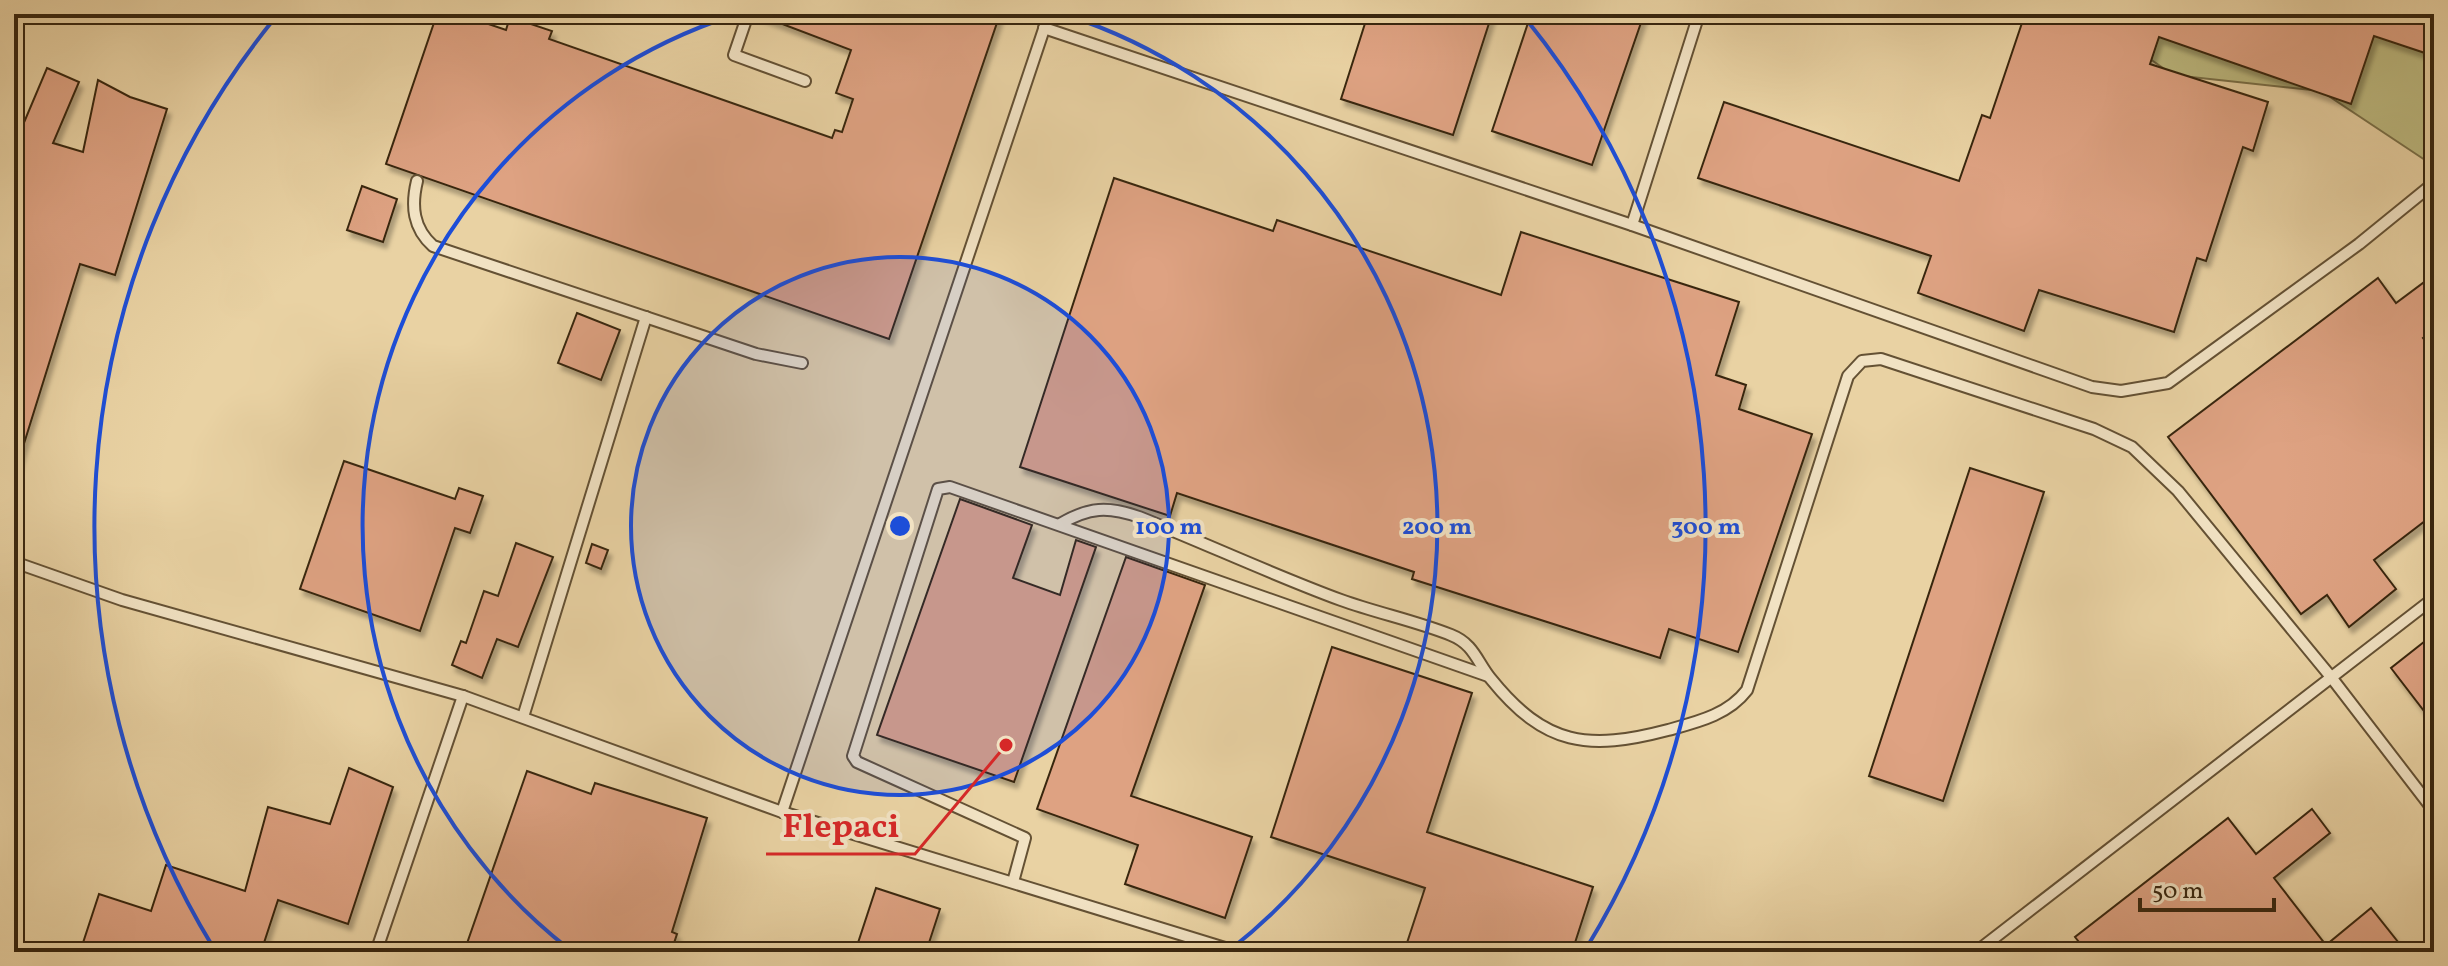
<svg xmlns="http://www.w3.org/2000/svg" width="2448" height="966" font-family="Vollkorn,serif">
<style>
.green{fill:#bdba80;stroke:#7a7048;stroke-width:2}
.building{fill:#dea282;stroke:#38260f;stroke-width:2;filter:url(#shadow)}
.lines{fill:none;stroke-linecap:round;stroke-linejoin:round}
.service-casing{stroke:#645134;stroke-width:14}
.service{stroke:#f1e2c3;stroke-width:10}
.ring{fill:none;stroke:#1d4ed8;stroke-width:4}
.centre{fill:#1d4ed8;stroke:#f1e2c3;stroke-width:4}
.ring-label{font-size:24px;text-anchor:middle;font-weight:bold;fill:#1d4ed8;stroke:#f1e2c3;stroke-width:8;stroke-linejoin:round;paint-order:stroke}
.leader{fill:none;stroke:#d62828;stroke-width:3}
.callout-dot{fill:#d62828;stroke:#f1e2c3;stroke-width:3}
.callout-label{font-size:34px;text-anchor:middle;font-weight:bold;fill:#d62828;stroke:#f1e2c3;stroke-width:8;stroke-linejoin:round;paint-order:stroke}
</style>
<defs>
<filter id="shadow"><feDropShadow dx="3.5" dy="6" stdDeviation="2" flood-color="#0004"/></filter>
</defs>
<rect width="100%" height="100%" fill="#e9d2a3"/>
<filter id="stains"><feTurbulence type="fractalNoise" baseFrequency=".0025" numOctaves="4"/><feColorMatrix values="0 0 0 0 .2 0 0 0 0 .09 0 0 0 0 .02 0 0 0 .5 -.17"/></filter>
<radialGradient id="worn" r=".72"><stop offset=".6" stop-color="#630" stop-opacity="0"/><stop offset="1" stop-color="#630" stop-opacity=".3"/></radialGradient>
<polygon class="green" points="2086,14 2434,14 2434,166 2321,91 2173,75"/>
<g class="building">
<polygon points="437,14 459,14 506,30 510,17 552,31 549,39 832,138 835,130 842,132 853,99 836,93 851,50 756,14 1000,14 889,339 386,164"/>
<polygon points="1368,14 1492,14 1453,135 1341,99"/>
<polygon points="1531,14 1644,14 1592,165 1492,131"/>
<polygon points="2025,14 2434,14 2434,56 2374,36 2351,104 2159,37 2150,64 2268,102 2253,151 2243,147 2206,261 2197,258 2174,332 2039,290 2024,331 1918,293 1931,256 1698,178 1724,102 1959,181 1982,115 1990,118"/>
<polygon points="47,68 79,82 53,143 83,152 98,80 130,97 167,109 115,275 80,264 17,466 14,466 14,130 20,132"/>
<polygon points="1114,178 1273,231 1277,220 1501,295 1521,232 1739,302 1716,375 1746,385 1739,409 1812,434 1738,652 1669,629 1660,658 1412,579 1414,572 1177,493 1170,516 1020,467"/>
<polygon points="362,186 397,199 383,242 347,230"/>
<polygon points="2378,278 2396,303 2423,283 2434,297 2434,330 2423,338 2434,353 2434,514 2374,560 2396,589 2349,627 2327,595 2301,614 2168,437"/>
<polygon points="577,313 620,330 601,380 558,363"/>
<polygon points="344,461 455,499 459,488 483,496 470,533 455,528 420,631 300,589"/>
<polygon points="1970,468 2044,492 1943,801 1869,776"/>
<polygon points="960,499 1032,525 1013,578 1060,595 1076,540 1096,547 1014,782 877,735"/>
<polygon points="516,543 553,557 518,647 497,639 482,678 452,665 461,641 466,643 484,591 498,596"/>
<polygon points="592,544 608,550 601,569 586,563"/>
<polygon points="1126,557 1205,585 1131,796 1252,837 1225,918 1125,884 1138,845 1037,809"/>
<polygon points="2434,634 2434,724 2391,668"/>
<polygon points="1332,647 1472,693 1427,832 1593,887 1572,952 1404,952 1425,888 1271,837"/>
<polygon points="349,768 393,787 348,924 278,900 261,952 80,952 99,894 151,911 166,865 245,891 268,807 330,824"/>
<polygon points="527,771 591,794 595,783 707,818 672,932 677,934 671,952 464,952"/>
<polygon points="2312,809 2330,833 2274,878 2326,945 2371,908 2406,952 2087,952 2075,937 2228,818 2256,854"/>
<polygon points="876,888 940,909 926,952 855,952"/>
</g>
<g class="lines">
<defs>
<g id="service">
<polyline points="748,14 734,55 805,81"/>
<polyline points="1044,28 1632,225 2092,387 2121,391 2168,383 2359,244 2434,183"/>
<path d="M417 181C411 206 413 228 433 246L756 354 802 363"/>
<polyline points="1632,225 1699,14"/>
<path d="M1060 524C1089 507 1108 506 1139 517 1207 544 1273 575 1341 600 1377 613 1416 621 1451 635 1474 644 1477 662 1491 679 1545 746 1588 751 1668 730 1697 722 1728 715 1747 690L1848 376 1862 361 1881 359 2094 429 2132 447 2178 491 2331 677 2434 811"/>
<polyline points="14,562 122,600 463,696 782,812 1238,952"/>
<polyline points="523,717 646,317"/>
<polyline points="782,812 1049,14"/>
<polyline points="1013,882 1025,838 857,762 853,756 938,489 950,487 1488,676"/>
<polyline points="376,952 463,696"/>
<polyline points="1976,952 2434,598"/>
</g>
</defs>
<use href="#service" class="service-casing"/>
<use href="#service" class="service"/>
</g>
<circle cx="900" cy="526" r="269" fill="#1d4ed8" fill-opacity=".12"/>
<g class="ring">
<circle cx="900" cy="526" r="269"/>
<path d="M569 949A537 537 0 0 1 734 15M1066 15A537 537 0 0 1 1231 949"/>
<path d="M213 947A806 806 0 0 1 274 19M1526 19A806 806 0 0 1 1587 947"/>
</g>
<circle cx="900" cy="526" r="12" class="centre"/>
<g class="ring-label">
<text x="1169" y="534">100 m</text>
<text x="1437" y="534">200 m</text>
<text x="1706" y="534">300 m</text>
</g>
<path class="leader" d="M1006 745L915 854H766"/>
<circle class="callout-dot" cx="1006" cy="745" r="8"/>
<g class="callout-label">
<text x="841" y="837">Flepaci</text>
</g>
<rect width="2448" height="966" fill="none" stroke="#e9d2a3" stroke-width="48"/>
<rect x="16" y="16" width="2416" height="934" fill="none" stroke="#38260f" stroke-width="4"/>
<rect x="24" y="24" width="2400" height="918" fill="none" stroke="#38260f" stroke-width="2"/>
<path d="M2140 898v12h134v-12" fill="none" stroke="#38260f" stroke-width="4"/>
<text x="2152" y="898" font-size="24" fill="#38260f" stroke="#f1e2c3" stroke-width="6" paint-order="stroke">50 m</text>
<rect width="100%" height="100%" filter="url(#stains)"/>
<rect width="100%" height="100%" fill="url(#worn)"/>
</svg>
